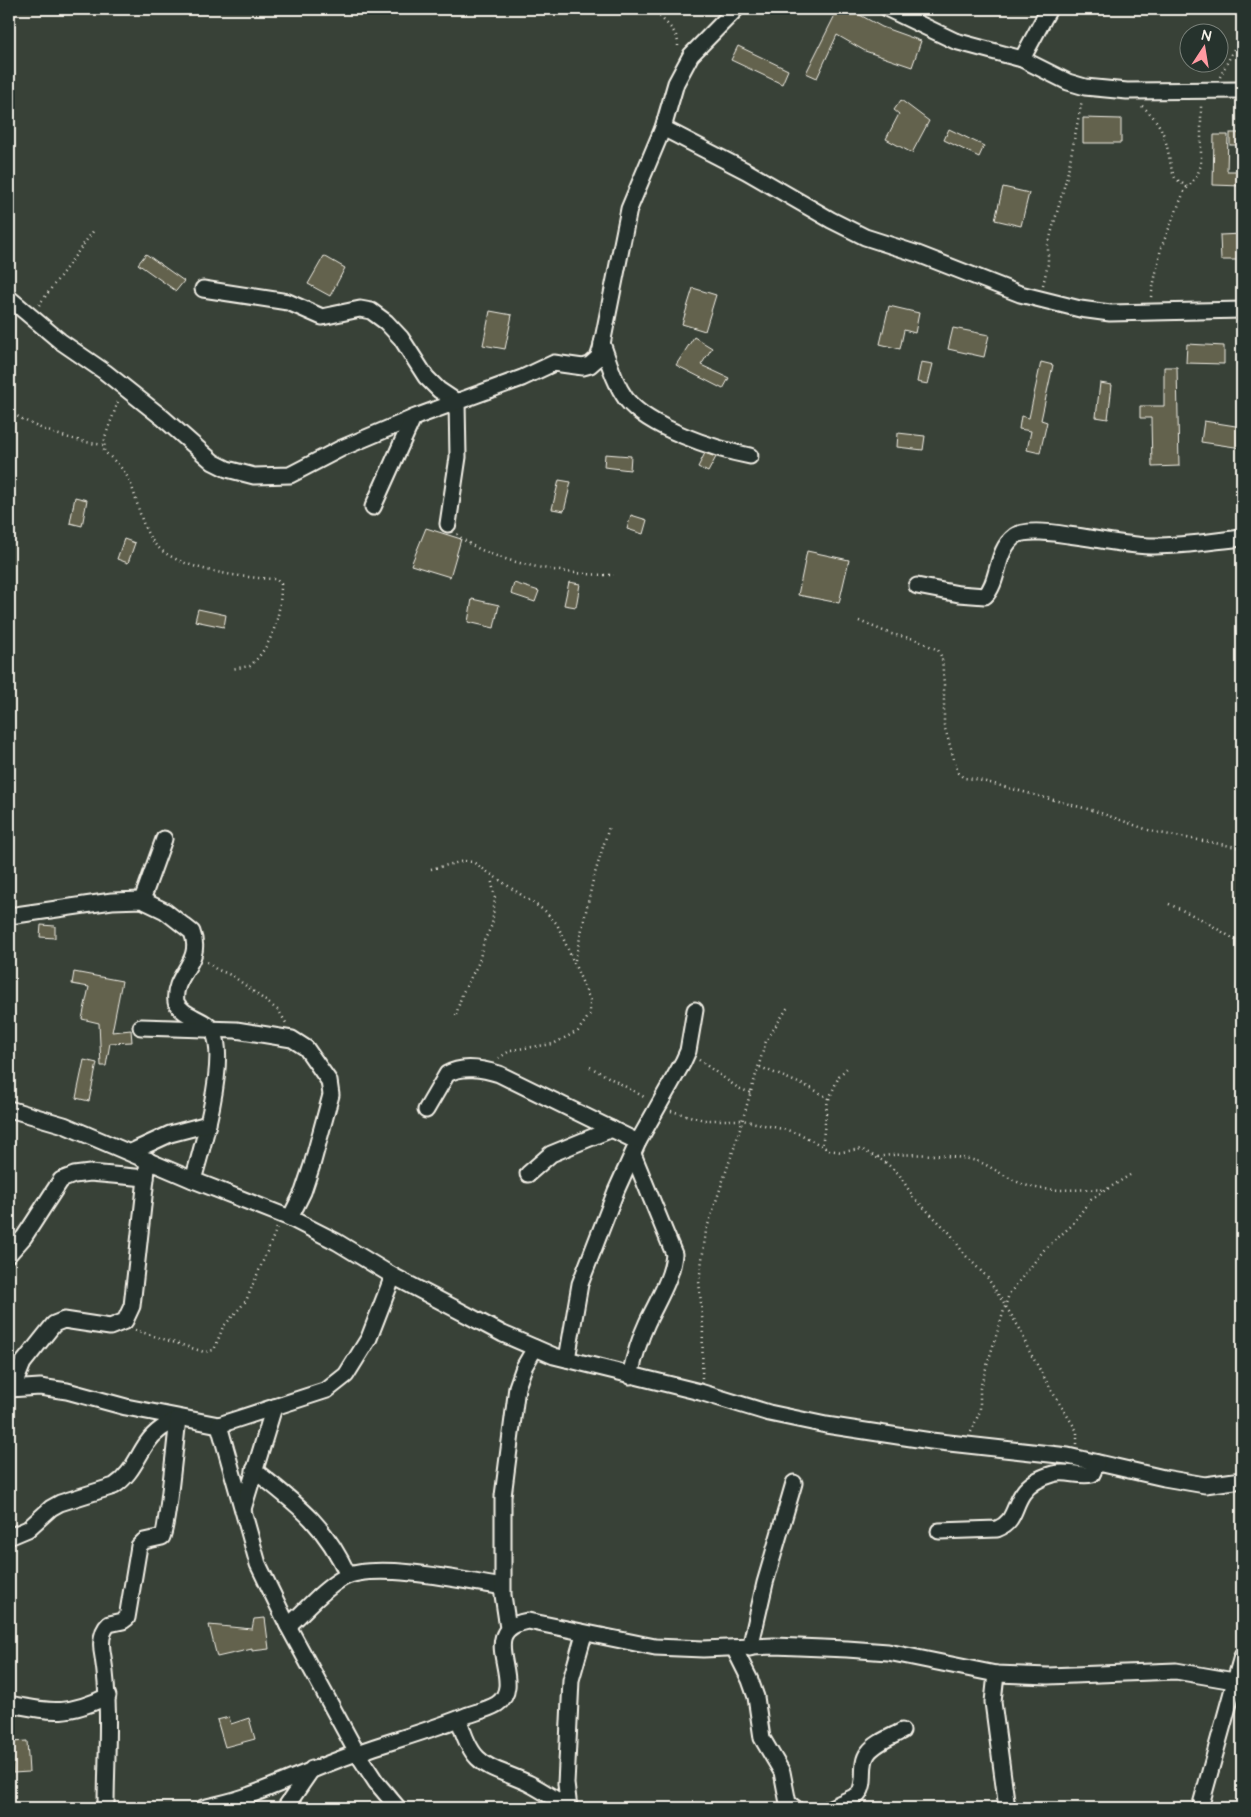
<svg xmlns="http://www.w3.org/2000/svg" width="1251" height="1817" font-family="'Architects Daughter',sans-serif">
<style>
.building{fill:#63624d;stroke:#f4f1e8}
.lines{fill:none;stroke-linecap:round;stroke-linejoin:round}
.minor-casing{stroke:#f4f1e8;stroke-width:19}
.path{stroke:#f4f1e8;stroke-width:2.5;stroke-dasharray:1 4;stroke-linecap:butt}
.minor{stroke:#26332d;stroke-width:15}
</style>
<rect width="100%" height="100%" fill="#384137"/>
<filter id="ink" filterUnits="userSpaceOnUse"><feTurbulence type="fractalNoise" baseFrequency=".02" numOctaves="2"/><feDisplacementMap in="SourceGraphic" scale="10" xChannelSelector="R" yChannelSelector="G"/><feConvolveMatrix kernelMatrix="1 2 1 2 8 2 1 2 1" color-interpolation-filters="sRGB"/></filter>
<g filter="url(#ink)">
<g class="building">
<polygon points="838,9 849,9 882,27 921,41 912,67 865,51 837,35 817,78 806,73"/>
<polygon points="738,46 788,70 782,84 731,60"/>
<polygon points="901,100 929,121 912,153 886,139 899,114 894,110"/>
<polygon points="1083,118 1121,119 1121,143 1083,143"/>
<polygon points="949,129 984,146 979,157 944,140"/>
<rect x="1230" y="133" width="12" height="12"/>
<polygon points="1214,135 1228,135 1227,171 1242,171 1242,186 1213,185"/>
<polygon points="1003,187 1029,193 1021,226 995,220"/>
<polygon points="1242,234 1242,260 1221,260 1220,235"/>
<polygon points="146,254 184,281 176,291 138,264"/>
<polygon points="324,256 345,268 330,296 308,284"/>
<polygon points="693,288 716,295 705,331 682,324"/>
<polygon points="889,306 919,313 915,333 904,330 900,349 880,344"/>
<polygon points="490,311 512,315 505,349 483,345"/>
<polygon points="953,328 989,335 984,357 948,349"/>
<polygon points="694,337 712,348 701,365 729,378 723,389 676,365"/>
<polygon points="1187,344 1224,346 1224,364 1186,363"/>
<polygon points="921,362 933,364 928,384 917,382"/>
<polygon points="1041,362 1053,365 1041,420 1047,422 1040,453 1027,450 1031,431 1019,429 1021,416 1029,418"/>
<polygon points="1164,367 1177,367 1179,466 1152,467 1151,418 1140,418 1140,406 1164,406"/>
<polygon points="1100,383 1112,385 1108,419 1096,417"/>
<polygon points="1204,421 1242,427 1242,448 1201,442"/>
<polygon points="898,433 925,436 923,450 897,447"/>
<polygon points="705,453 716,457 708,472 698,467"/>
<polygon points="605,454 631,456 630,470 604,467"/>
<polygon points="559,480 571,482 564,511 552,509"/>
<polygon points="75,497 87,500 82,526 70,523"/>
<polygon points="631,515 647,520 643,534 627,529"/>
<polygon points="426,528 461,539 450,577 411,565"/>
<polygon points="124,539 135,543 128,563 117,559"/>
<polygon points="807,551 849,560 839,603 798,595"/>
<polygon points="569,582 580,584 576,607 564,605"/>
<polygon points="514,583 539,591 535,602 511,594"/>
<polygon points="472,599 499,605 494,628 468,622"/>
<polygon points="198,609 226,615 224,627 195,621"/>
<polygon points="41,925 55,926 55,938 40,937"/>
<polygon points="74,972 122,981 112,1032 131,1030 132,1042 110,1043 106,1066 101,1066 99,1023 82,1019 89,987 72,984"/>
<polygon points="84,1060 97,1063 89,1101 76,1098"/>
<polygon points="265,1618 269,1649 252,1651 252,1649 217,1657 209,1625 252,1629 254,1619"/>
<polygon points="229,1717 231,1724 249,1718 255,1739 225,1747 217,1720"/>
<polygon points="27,1741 29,1772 13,1773 12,1742"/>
</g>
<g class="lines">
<defs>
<g id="minor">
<polyline points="888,9 955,41 1022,59 1068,82 1085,87 1127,91 1242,90"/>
<polyline points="1022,59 1049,9"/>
<polyline points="663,128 746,171 831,220 865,237 918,254 1020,294 1080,309 1110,313 1242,310"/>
<polyline points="203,289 288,302 322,317 360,309 371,311 386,322 401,338 426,377 439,390 457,402 458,457 448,524"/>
<polyline points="9,298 60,341 105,372 163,418 213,462 227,469 254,476 290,475 342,448 418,416 522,378 554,363 583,367 590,365 598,358 601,349 629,209 663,128 676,83 691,55 736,9"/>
<path d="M602 343C609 362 614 382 626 399 649 428 715 449 750 456"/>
<polyline points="373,507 413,418"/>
<path d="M917 586 959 594 985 596C1000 581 995 551 1015 536 1025 529 1056 533 1068 535 1096 538 1126 546 1155 546 1184 546 1213 541 1242 538"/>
<polyline points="142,900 164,839"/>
<path d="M9 916 112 901 142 900 165 911 192 932C204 963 172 974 176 1002 183 1018 207 1018 214 1033 227 1062 202 1149 193 1180"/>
<polyline points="141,1027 236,1030 292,1039 306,1048 329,1081 331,1095 312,1165 303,1192 290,1218"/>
<polyline points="9,1109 64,1125 193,1180 290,1218 337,1242 393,1276 456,1309 503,1334 554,1356 700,1392 769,1413 826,1425 931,1441 1068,1456 1164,1478 1205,1485 1242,1480"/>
<path d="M426 1110 447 1074C462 1065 484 1069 499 1074L638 1142"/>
<polyline points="131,1152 170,1134 208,1124"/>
<polyline points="528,1174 551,1154 612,1129"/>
<polyline points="9,1254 24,1237 61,1180 74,1175 90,1173 146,1178"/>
<polyline points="567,1359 580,1284 616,1191 638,1142 683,1062 688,1051 695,1010"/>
<path d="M630 1376C634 1358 639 1340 647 1323 657 1301 672 1279 674 1254L633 1154"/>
<polyline points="13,1388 23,1363 54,1324 64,1320 110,1327 125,1321 132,1306 148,1160"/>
<polyline points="9,1389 40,1387 67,1391 126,1407 219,1425 327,1390 346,1375 369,1338 393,1276"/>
<polyline points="219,1425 258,1564 288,1626 357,1753 376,1782 398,1808"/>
<path d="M254 1470C298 1505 324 1523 348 1575"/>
<polyline points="243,1509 274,1407"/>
<path d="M939 1531 997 1529C1015 1522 1013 1507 1023 1493 1030 1483 1042 1477 1053 1474 1066 1470 1079 1477 1092 1474L1097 1463"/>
<path d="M9 1537 28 1529 51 1508 60 1503 114 1486C131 1475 136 1459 147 1443 155 1431 166 1425 178 1419"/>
<path d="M288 1626C305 1611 323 1589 343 1578 373 1561 467 1581 502 1587"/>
<polyline points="508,1628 503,1595 503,1496 517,1387 524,1367 535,1348"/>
<polyline points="734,1648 750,1680 756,1697 762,1738 782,1772 788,1803 795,1808"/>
<polyline points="750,1648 765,1583 794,1483"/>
<polyline points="996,1674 993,1702 1007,1808"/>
<path d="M9 1704C52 1712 67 1716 108 1696"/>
<path d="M459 1719C473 1769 486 1764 528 1783 542 1790 555 1799 568 1807"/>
<path d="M106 1808C106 1757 111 1708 103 1657 101 1647 100 1632 109 1624L123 1621 127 1618 139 1546 144 1541 162 1537C167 1531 176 1434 178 1419"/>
<path d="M203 1808C219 1804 235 1801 250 1795 286 1782 321 1765 357 1753 394 1740 432 1730 468 1715 477 1712 489 1709 497 1704 528 1683 473 1630 528 1621L655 1647 703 1649 774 1646 847 1649 888 1652 996 1674 1048 1676 1176 1671 1234 1681"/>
<polyline points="285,1808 312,1769"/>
<polyline points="569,1808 566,1784 571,1680 584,1634"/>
<path d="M830 1808 858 1795C868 1782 859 1765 868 1753 875 1743 891 1737 902 1731"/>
<polyline points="1200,1808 1242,1656"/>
</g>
</defs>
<use href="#minor" class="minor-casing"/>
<g class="path">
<path d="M653 9C662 21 679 30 678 46"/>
<polyline points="1220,77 1237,43 1242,12"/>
<path d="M1142 106C1166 126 1166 143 1172 171L1175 178 1187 187"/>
<polyline points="1043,285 1048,264 1048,245 1067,176 1082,100"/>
<polyline points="1151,297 1161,248 1184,192 1197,176 1201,165 1201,106"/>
<polyline points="39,305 94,230"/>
<path d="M118 402 105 437 104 451C113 460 123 467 129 480 138 499 140 526 154 543 176 570 243 578 276 579L281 584C281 615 273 645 250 666L231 669"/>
<path d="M9 411C37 430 70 440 103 445"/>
<path d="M457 534C485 563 575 576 614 575"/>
<polyline points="859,621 891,634 915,639 938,650 942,658 944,685 944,725 958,773 964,778 975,779 1095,811 1154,832 1242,848"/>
<polyline points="431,869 464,861 473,862 545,911 557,924 590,1000 590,1014 578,1031 553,1044 511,1050 499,1058"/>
<polyline points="1169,904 1201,919 1242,944"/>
<polyline points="575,960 593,880 609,827"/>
<polyline points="207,962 216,969 233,976 279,1011 286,1023"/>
<polyline points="456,1015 462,994 479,962 484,941 492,925 495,898 491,878"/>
<polyline points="699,1060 738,1088 751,1093"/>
<polyline points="590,1067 646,1098"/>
<polyline points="760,1067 813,1089 828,1098 822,1147"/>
<polyline points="829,1099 839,1076 847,1068"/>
<polyline points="671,1111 704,1120 742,1120 787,1130 802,1135 829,1150 842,1152 861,1149 885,1162 899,1174 913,1197 950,1233 964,1254 987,1277 1020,1329 1028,1349 1056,1398 1077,1431 1077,1444"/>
<path d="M878 1157C897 1152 966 1154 984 1164 998 1171 1012 1181 1028 1186 1052 1193 1079 1188 1104 1190"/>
<polyline points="135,1330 204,1352 214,1350 223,1327 246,1301 277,1228"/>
<polyline points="702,1378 703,1327 699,1281 706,1231 735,1145 766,1041 788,1007"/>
<polyline points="971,1432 980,1411 980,1388 1009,1294 1044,1250 1071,1226 1091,1199 1130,1175"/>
</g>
<use href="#minor" class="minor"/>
</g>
</g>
<rect width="1251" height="1817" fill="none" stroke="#26332d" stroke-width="30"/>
<rect x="15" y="15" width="1221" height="1787" fill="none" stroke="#f4f1e8" stroke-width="2" filter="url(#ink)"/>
<g transform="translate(1204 48) rotate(12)"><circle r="24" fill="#26332d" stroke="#787f78"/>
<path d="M0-4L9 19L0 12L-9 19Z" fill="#ff9aa2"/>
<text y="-8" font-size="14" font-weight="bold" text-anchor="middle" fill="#f4f1e8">N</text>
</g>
</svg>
